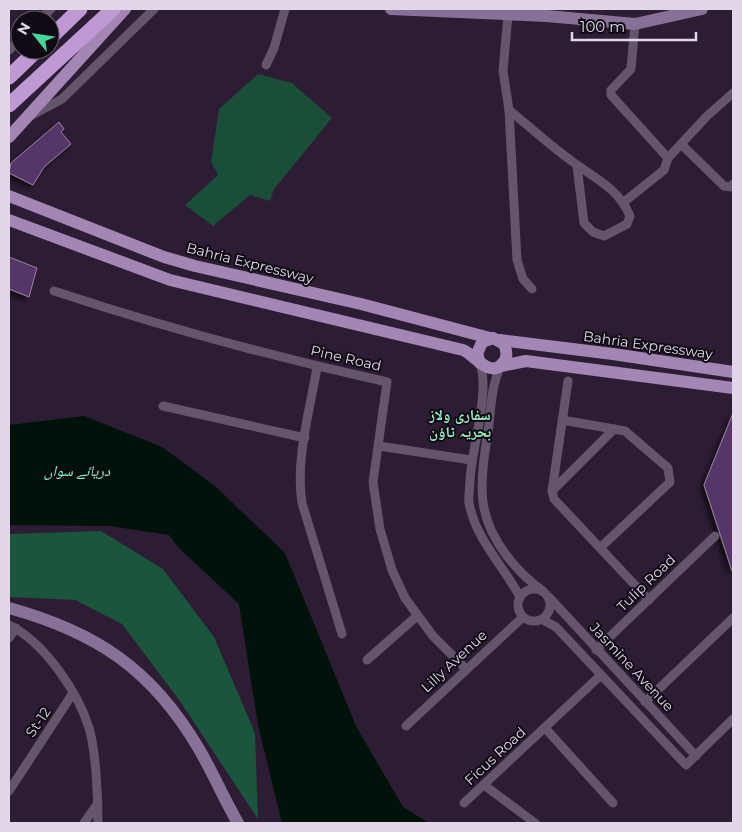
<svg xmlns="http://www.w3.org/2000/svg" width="742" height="832" font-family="Montserrat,'Noto Naskh Arabic',sans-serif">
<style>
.green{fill:#1b4e39}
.forest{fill:#1b553d}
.water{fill:#001209}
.building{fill:#563567;stroke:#9683a1;filter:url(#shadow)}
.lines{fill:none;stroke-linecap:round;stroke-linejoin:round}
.street{stroke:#64556c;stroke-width:9}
.secondary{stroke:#887196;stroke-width:12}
.primary{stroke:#a486b5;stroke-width:12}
.highway{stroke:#be99d3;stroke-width:15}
.labels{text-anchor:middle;stroke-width:4;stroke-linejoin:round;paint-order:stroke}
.street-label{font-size:14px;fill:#e1d7e8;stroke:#100a14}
.neighbourhood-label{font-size:15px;font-weight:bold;fill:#96ebc3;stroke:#100a14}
.water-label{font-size:15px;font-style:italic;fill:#89f3c3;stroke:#100a14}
</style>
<defs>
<filter id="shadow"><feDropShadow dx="-3.5" dy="3.5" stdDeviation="2.5" flood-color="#0009"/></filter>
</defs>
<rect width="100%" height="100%" fill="#2c1c34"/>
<polygon class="green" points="258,74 292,83 332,118 274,189 270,201 250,195 213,226 185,205 218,175 211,162 219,109"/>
<polygon class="forest" points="101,531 163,569 214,637 255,733 258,819 180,701 122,624 75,600 9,597 9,534"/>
<polygon class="water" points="84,416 162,447 215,486 285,553 356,726 403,807 429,823 282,823 258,725 239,604 178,547 169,535 110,526 9,525 9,425"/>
<g class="building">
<polygon points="59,122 64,129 61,132 71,144 44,167 33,185 9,173 11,163"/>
<polygon points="9,257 37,268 29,297 9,289"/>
<polygon points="733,413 733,571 732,571 704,485"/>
</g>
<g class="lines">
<g class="street">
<polyline points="508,15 503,71 509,110 517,260 523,279 532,289"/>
<polyline points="39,20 51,9"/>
<polyline points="635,24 631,69 611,90 611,95 668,158"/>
<polyline points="9,50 20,39"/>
<polyline points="266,65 274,48 285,9"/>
<path d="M509 110C529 126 548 144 569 159 592 177 618 187 630 216L627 224 604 236 593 232 584 223 577 166"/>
<polyline points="32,115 62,99 154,9"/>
<polyline points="682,145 724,186 731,187 733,184"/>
<polyline points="624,202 664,170 668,158 707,116 733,93"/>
<path d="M54 291C163 327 274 357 387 382L373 482 380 529 392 570 405 598 433 636 465 668"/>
<path d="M480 363C490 394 472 446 470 480 470 488 468 496 469 503 476 540 503 565 520 597"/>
<path d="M501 366C492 383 491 405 489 425 485 450 479 484 484 508 490 540 517 573 543 591"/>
<path d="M317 367C310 410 295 460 302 503L342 634"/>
<polyline points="163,406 305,438"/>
<polyline points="562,420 614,429"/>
<polyline points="379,446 471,460"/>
<polyline points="552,491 568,381"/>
<polyline points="600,548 670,482 668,468 625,431 614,429 552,491 554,499 649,600"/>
<circle cx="534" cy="605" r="16"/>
<polyline points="549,597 696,756"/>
<polyline points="543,620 556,627 686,765 733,719"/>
<path d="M9 625C44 642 78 692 89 728 96 751 98 798 98 823"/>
<polyline points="9,638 16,628"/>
<polyline points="596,650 715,536"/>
<polyline points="367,660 417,616"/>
<polyline points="645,702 733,618"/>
<polyline points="406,726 523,617"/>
<polyline points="545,728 613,803"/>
<polyline points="484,785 535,823"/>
<polyline points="9,791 73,693"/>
<polyline points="464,803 601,675"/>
<polyline points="84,823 98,803"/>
</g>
<g class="secondary">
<polyline points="391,9 547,16 635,24 702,9"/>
<path d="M9 608C96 632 152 669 199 749 213 773 224 799 238 823"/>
</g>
<g class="primary">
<polyline points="9,137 125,9"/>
<polyline points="9,196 164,257 195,266 361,304 490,338"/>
<path d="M9 220 170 280 463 350C475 355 490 379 503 363 508 357 507 351 504 344L493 338 482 342 477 354 480 363"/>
<polyline points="500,340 613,354 733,372"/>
<polyline points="501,366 526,361 733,388"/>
</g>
<g class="highway">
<polyline points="50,38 80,9"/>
<polyline points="9,77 37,50"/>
<polyline points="9,105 113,9"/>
</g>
</g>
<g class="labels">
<g class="street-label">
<text transform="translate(250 263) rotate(14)" y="5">Bahria Expressway</text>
<text transform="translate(648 345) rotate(8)" y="5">Bahria Expressway</text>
<text transform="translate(346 358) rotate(13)" y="5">Pine Road</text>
<text transform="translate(646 583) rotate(-44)" y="5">Tulip Road</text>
<text transform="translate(454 661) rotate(-43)" y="5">Lilly Avenue</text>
<text transform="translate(632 667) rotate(47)" y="5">Jasmine Avenue</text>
<text transform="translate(38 722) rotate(-56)" y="5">St-12</text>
<text transform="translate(495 756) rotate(-43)" y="5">Ficus Road</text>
</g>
<g class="neighbourhood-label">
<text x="460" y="420">سفاری ولاز<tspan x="460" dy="17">بحریہ ٹاؤن</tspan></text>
</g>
<g class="water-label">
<text x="77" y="476">دریائے سواں</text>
</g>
</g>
<rect width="742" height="832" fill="none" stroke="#e1d7e8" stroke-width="20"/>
<g transform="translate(35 35) rotate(300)"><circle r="24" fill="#100a14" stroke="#645c69"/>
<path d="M0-4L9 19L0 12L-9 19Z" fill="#49d49c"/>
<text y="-8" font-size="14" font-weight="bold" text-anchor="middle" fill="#e1d7e8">N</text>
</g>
<path d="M572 32v8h124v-8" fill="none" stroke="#e1d7e8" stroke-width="2.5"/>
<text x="580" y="32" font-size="15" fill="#e1d7e8" stroke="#100a14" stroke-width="4" paint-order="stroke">100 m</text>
</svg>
